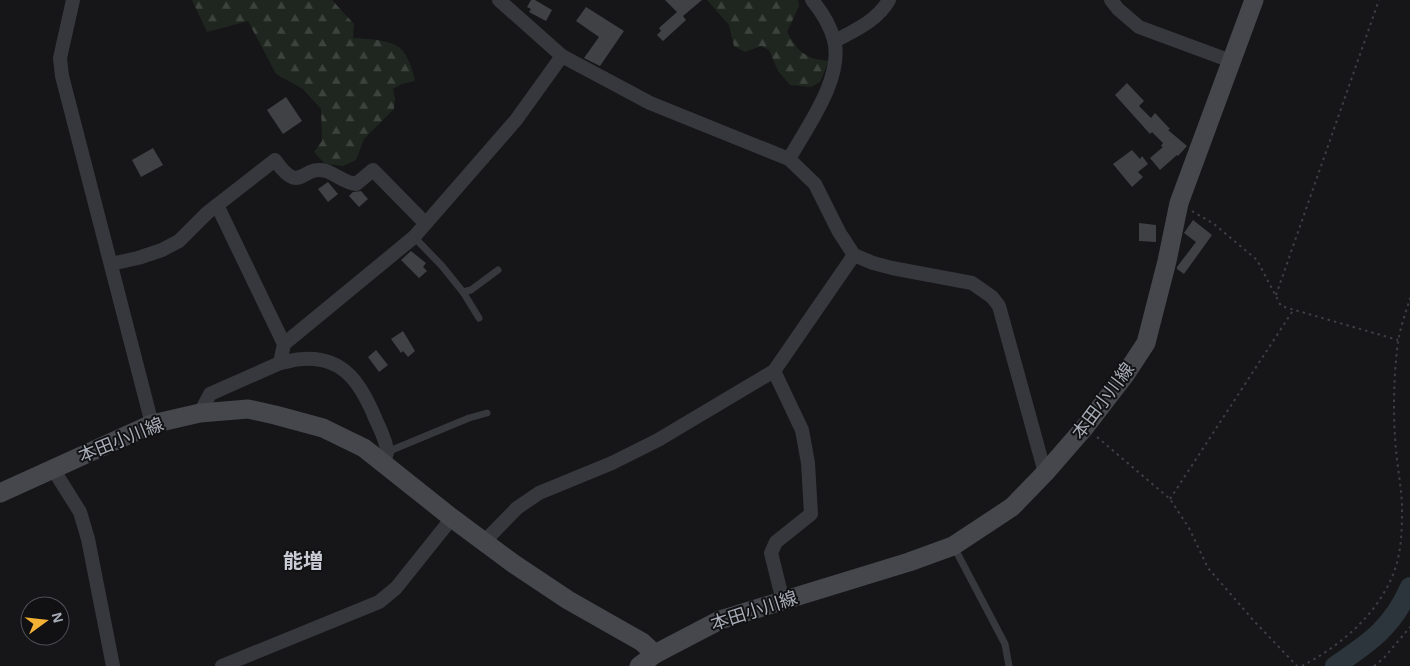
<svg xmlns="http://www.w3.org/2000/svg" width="1410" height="666" font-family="Arial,'Noto Sans JP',sans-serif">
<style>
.forest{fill:url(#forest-firs)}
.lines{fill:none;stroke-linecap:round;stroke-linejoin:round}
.river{stroke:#2c353c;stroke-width:20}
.building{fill:#404145}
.path{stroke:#3d3f44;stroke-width:2;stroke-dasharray:2.5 4;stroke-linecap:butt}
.lane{stroke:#37383d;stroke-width:7}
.street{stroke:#37383d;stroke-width:14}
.secondary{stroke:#45474d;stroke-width:19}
.labels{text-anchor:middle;stroke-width:4;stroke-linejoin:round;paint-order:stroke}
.street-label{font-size:18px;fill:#a8adb8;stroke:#111113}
.quarter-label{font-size:20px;font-weight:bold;fill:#c9ccd4;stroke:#111113}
</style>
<defs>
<pattern id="forest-firs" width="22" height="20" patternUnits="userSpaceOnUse" patternTransform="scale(1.25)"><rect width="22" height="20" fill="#1e261f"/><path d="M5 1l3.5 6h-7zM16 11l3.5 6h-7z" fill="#3c433d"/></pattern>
</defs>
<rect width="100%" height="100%" fill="#161618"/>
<g class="forest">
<path d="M192 0H332L354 24 353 38C367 39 388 39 400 48 408 54 413 72 415 81L402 84 393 89 395 98 394 109 364 139 356 160 343 166 325 164 314 152 322 141 321 109 303 89 276 74 248 21 207 32Z"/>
<path d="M707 0H798L799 6 787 32C798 52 806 59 829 61L820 82 811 87 790 85 778 71 769 50 761 46 745 52 734 46 729 25Z"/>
</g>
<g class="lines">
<path class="river" d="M1335 666C1369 643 1393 627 1410 587"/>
</g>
<g class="building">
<polygon points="531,0 535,0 552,10 546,21 529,12 531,9 527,7"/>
<polygon points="665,0 702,0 683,16 686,20 663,41 657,35 661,31 659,28 677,12"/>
<polygon points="586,7 624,31 600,66 584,58 599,37 576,21"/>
<polygon points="1127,83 1144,101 1139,106 1151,118 1155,113 1170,129 1168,130 1187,146 1178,156 1177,155 1160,170 1150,158 1163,147 1161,146 1163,143 1152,132 1150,134 1115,95"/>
<polygon points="286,97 302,121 283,134 267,110"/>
<polygon points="153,148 163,165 141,177 132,160"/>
<polygon points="1132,150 1140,159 1142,156 1148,164 1138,172 1143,177 1132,187 1113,164"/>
<polygon points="328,182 338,194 328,202 318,189"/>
<polygon points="361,191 368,199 359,207 349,196 353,192"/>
<polygon points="1193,220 1212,235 1184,274 1177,269 1177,267 1196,242 1184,233"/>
<polygon points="1139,223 1156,225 1156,242 1139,241"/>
<polygon points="411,251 426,263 423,267 427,271 419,278 401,260"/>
<polygon points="403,331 415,351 408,357 403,351 401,353 391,339"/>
<polygon points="376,350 388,365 379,372 368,357"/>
</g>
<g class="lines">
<g class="path">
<polyline points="1192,211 1214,224 1257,260 1281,306 1398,340"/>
<polyline points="1276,295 1379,0"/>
<polyline points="1097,437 1170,499 1189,528 1208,568 1254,621 1297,666"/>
<polyline points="1170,499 1294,309"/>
<path d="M1302 666C1342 645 1382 611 1396 566 1402 547 1402 525 1402 505 1401 483 1396 460 1395 437 1393 406 1394 373 1398 342 1400 328 1406 312 1410 298"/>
<polyline points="1374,666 1384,658 1410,627"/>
</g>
<g class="lane">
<polyline points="414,237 442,266 463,292 471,290 498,270"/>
<polyline points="463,292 479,318"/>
<polyline points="387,452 469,418 487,413"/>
<polyline points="954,547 1005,644 1009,666"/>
</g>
<g class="street">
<polyline points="73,0 60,58 62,76 152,424"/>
<polyline points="499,0 562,56 650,103 789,159 815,184 839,232 854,255 873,263 892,268 972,283 992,297 999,306 1045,473"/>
<polyline points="1111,0 1118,9 1139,27 1231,61"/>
<path d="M835 41C855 30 877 21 889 0"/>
<path d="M789 159C807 127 844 77 834 40 830 25 822 12 812 0"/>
<polyline points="217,205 284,344"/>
<path d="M111 264 138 258 162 250 179 241 207 213 275 160C301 197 301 164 326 171 337 175 345 183 356 184L373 170 425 223"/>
<path d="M280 363C288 362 295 359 303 359 345 356 362 386 376 420 380 429 387 442 387 452 387 455 384 460 383 463"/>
<polyline points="774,371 802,430 808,463 811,514 776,542 771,553 783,601"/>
<polyline points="200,413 210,394 280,363 284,344 414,237 516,120 562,56"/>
<polyline points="53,469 80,512 88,539 113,666"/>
<polyline points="484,542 517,508 539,493 612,463 658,440 774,371 854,255"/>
<polyline points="222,666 379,602 396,588 452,518"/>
</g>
<g class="secondary">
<polyline points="0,493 152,424 200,413 248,409 275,415 323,428 364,448 452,518 514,564 568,600 642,642 655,654"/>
<polyline points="639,666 655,654 720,620 909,562 953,546 1012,507 1045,473 1085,427 1125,375 1146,343 1167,261 1179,203 1254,0"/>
</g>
</g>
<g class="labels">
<g class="street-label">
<text transform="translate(1103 401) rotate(-53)" y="6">本田小川線</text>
<text transform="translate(121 440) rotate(-22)" y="6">本田小川線</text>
<text transform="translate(754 611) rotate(-18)" y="6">本田小川線</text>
</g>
<g class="quarter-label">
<text x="303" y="568">能増</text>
</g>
</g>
<g transform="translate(45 621) rotate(75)"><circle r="24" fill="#111113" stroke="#4d4f55"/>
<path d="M0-4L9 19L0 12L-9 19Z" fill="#f2b134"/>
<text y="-8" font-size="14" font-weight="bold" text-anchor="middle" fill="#a8adb8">N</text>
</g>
</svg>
